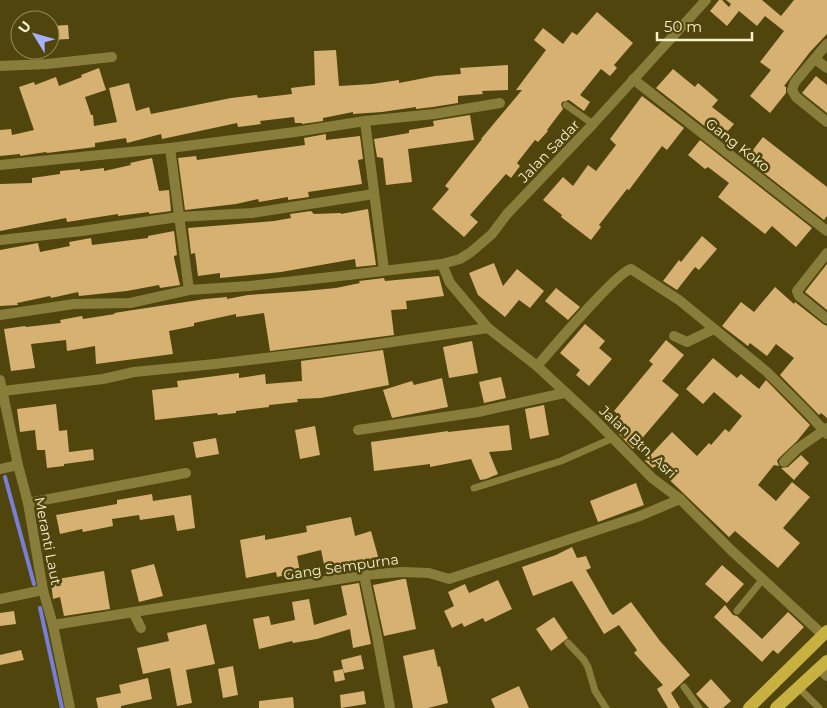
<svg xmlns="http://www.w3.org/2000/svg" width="827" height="708" font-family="Montserrat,sans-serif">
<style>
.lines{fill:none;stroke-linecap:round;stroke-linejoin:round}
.stream{stroke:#787fd9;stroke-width:4}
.building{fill:#d7b172}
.service{stroke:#897d3b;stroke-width:7}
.minor{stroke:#897d3b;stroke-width:10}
.primary{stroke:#c7b241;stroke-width:12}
.labels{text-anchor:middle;stroke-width:5;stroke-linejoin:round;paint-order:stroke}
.street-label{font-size:14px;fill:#f7f1ce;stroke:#4f450d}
</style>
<rect width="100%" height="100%" fill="#4f450d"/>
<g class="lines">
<g class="stream">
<polyline points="5,477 34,584"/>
<polyline points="40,608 62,708"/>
</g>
</g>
<g class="building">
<polygon points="719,0 722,0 729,7 731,4 726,0 762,0 781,16 794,0 827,0 827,34 810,52 784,86 786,87 786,93 770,113 750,96 771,70 760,62 784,31 765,16 757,26 739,11 727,26 710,11"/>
<polygon points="597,12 633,43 614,65 617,68 610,76 601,69 580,95 590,102 584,111 569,100 562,102 561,105 563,109 547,130 548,131 538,142 535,140 517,163 520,166 511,178 506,174 470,215 478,222 464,237 432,209 449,189 445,186 482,139 481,139 522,90 516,90 546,50 534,40 543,28 563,44 572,32 577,35"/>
<polygon points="68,25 69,39 50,40 50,26"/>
<polygon points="336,50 339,86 372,84 399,80 399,83 435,76 461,74 460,68 508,65 508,90 482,91 483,94 458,96 458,103 433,107 416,109 416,107 382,112 353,114 353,112 323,118 323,121 302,124 302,123 295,123 294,117 260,121 261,124 238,127 237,123 162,139 161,134 127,143 126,138 95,143 95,147 47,153 46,152 20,156 20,154 0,156 0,130 11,129 12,135 34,130 19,87 34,82 35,85 56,77 59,86 82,77 81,75 99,68 106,90 85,97 91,115 93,115 94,126 117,122 109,88 129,83 136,111 149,107 151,114 231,98 257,95 258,98 292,94 291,88 315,85 314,51"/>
<polygon points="673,69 695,87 698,83 718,100 712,107 734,124 721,139 656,88"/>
<polygon points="816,76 827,85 827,113 802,93"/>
<polygon points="642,96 684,128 667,150 662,146 629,190 627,189 599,225 601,227 591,240 561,217 562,215 543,200 563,177 573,186 588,165 596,171 616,145 610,139"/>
<polygon points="470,115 474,140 408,149 412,182 386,185 383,158 377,157 374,139 409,133 409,130 434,126 433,121"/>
<polygon points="326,134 326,140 360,136 363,159 358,160 362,184 308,192 309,197 288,200 288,197 259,202 258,199 236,204 185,210 178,158 196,156 197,160 305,145 304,138"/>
<polygon points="763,137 827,187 827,216 824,220 746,159"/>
<polygon points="700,140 812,228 796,247 772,226 765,234 718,197 729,183 708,167 705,169 688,155"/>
<polygon points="152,158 159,191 169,190 171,211 149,214 149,212 118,216 118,214 67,222 66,218 0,231 0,184 32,183 32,178 60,174 60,171 80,169 80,171 104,168 104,171 131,165 130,163"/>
<polygon points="368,209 376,265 356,267 355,259 281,272 220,278 220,273 198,276 195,253 191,254 188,228 274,221 291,218 290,214 311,211 314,214 341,213 341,214"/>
<polygon points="174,231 177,255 174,256 174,258 180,285 160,288 159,285 127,291 79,296 78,292 51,298 50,296 17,303 18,305 0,306 0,250 38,243 40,252 70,246 69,242 91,238 92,245 148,238 148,236"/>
<polygon points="702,236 717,249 699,270 695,267 677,290 663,281 679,260 681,262"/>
<polygon points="494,263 503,286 517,269 544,291 530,308 519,300 505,317 478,295 469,273"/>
<polygon points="827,264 827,310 805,292"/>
<polygon points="439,276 444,296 406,301 407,309 391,310 394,335 270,351 264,313 236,317 236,314 194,323 194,326 169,331 173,354 96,364 95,346 67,351 66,340 31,344 35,368 11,371 4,329 25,326 26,327 61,323 60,320 82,316 83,319 115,314 114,313 205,299 227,297 227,299 248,295 305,291 336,288 360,283 359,281 384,278 385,281"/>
<polygon points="775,287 794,304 795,302 823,324 827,326 827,418 821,413 819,415 780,375 794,358 776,344 767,356 750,343 748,346 722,326 741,302 754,312"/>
<polygon points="556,288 580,307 568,320 545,301"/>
<polygon points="585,324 605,341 599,348 612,359 589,386 576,375 580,370 560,353"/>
<polygon points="666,340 684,355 662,381 679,395 633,449 611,426 620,416 614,411 653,364 649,361"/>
<polygon points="472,341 478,373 449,378 443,347"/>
<polygon points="383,350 389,385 321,398 297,399 298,402 269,405 269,407 236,411 236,413 218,415 217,413 155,420 152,390 178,387 177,381 239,373 239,378 265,374 266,384 302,381 301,361"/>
<polygon points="713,358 737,378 741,374 759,389 766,380 810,425 797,441 779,458 777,461 779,466 774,465 758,485 776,501 792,482 810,497 783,528 800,543 778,568 735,531 729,537 655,466 653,468 645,461 672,432 697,456 709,443 711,445 725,429 729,432 742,416 714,392 703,404 686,389"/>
<polygon points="501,377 506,398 484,403 479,382"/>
<polygon points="442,378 448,407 392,418 383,390 412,381 414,385"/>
<polygon points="56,404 59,431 67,430 69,452 93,449 94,460 64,464 64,466 47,468 45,450 37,450 35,430 20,432 17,409"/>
<polygon points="544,405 549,435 530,439 525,409"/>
<polygon points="509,425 512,450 489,452 498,474 486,479 480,480 471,459 430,467 430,464 374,471 371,442 448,431 448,432"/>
<polygon points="315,426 320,455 300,459 295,430"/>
<polygon points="216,438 219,454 196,458 193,442"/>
<polygon points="801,455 809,463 794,480 781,468 788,467"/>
<polygon points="636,483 644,505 598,522 590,501"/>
<polygon points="152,494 153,501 191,495 195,528 177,531 174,515 140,520 139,515 112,519 113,526 83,532 82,529 60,534 56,515 117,504 117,500"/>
<polygon points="351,517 355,536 371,531 379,560 358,565 359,569 326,574 321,550 297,556 300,572 277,577 276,572 246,578 240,540 265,535 265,540 307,532 306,526"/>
<polygon points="572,547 577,558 586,556 591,568 586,570 610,612 613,615 631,602 660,641 690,675 671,693 680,708 668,708 657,689 663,685 634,653 637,650 619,625 604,634 572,581 533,596 522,567 556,555"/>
<polygon points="154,564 163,596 139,602 131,570"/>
<polygon points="722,565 744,584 727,603 705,584"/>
<polygon points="104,571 110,609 64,616 60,597 53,599 51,582 58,581 58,579"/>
<polygon points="403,579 406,579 416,629 384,636 373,585"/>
<polygon points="498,580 512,609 485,622 483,618 464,627 462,623 452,628 444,611 454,606 448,592 465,584 469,593"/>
<polygon points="359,583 371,644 353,648 350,629 317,639 293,643 292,641 259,649 253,619 269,616 271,625 295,620 292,602 309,599 314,625 347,615 341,586"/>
<polygon points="725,605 733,615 737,616 762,639 788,612 804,627 778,654 773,650 762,662 714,617"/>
<polygon points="14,611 16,624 0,626 0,613"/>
<polygon points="554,617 568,638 551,651 536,629"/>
<polygon points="206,624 215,664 186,670 192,703 177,706 170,668 143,674 137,648 169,641 167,633"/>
<polygon points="434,649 438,667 440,666 448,703 428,708 413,708 403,656"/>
<polygon points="21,650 24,660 0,665 0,655"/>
<polygon points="361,655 364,669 344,673 341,660"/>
<polygon points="233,666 238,695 223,698 218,669"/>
<polygon points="343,669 345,680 335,682 333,671"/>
<polygon points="148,678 152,699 121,706 121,708 98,708 96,698 121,693 119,685"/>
<polygon points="711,679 731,701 723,708 709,708 696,694"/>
<polygon points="519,686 529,708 495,708 491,699"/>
<polygon points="364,691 366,704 341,708 340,695"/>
<polygon points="293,697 294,708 259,708 259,701"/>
</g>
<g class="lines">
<g class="service">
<polyline points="566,105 593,124"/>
<polyline points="474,488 561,461 611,439"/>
<polyline points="737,611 763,579"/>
<polyline points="568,643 584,660 588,667 595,691 606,708"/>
<polyline points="684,687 699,708"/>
<polyline points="798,687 819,708"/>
</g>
<g class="minor">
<polyline points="827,44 795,82 792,90 796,97 827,122"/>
<polyline points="815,59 827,68"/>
<polyline points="0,66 47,64 112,57"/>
<polyline points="633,79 827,231"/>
<polyline points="365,121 384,270"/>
<polyline points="170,148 189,290"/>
<polyline points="0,165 170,148 295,132 365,121 434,114 500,103"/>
<polyline points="0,240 82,231 178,217 252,213 374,194"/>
<polyline points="827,253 797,291 799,296 827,319"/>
<polyline points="442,264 450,283 488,328 537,366 593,418 652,478 680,499 731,550 823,635"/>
<polyline points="0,315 74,304 130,303 189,290 249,286 349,275 442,264 460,259 471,252 492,234 507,214 593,124 706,0"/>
<polyline points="674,336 687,342 714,329"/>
<path d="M537 366C551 350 617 272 631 269L679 300 767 372 808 413 827 434"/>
<polyline points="0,380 18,465 28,503 43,590 53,625 70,708"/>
<polyline points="3,391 103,379 134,372 215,364 358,347 488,328"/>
<polyline points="358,430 478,412 564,393"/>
<polyline points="784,462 797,449 827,428"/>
<polyline points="0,469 18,465"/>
<polyline points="28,503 186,473"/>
<polyline points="364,575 377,636 390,708"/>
<polyline points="0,599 43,590"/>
<polyline points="133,612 141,628"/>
<polyline points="53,625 364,575 402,572 429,573 449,579 640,516 680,499"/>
<polyline points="819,669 827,676"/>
</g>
<g class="primary">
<polyline points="749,708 827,631"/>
<polyline points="776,708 827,661"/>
</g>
</g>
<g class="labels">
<g class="street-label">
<text transform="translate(738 145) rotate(38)" y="5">Gang Koko</text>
<text transform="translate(549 151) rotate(-46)" y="5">Jalan Sadar</text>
<text transform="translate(638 442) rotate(43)" y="5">Jalan Btn. Asri</text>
<text transform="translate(48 541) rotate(79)" y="5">Meranti Laut</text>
<text transform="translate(341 567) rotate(-8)" y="5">Gang Sempurna</text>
</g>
</g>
<g transform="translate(35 35) rotate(307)"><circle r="24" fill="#4f450d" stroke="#928a5a"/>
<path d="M0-4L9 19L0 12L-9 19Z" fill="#a8b0fc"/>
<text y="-8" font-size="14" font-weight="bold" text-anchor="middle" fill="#f7f1ce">U</text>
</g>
<path d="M657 32v8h95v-8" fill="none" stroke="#f7f1ce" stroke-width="2.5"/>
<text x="664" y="32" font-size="15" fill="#f7f1ce" stroke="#4f450d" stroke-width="4" paint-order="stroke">50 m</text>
</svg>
